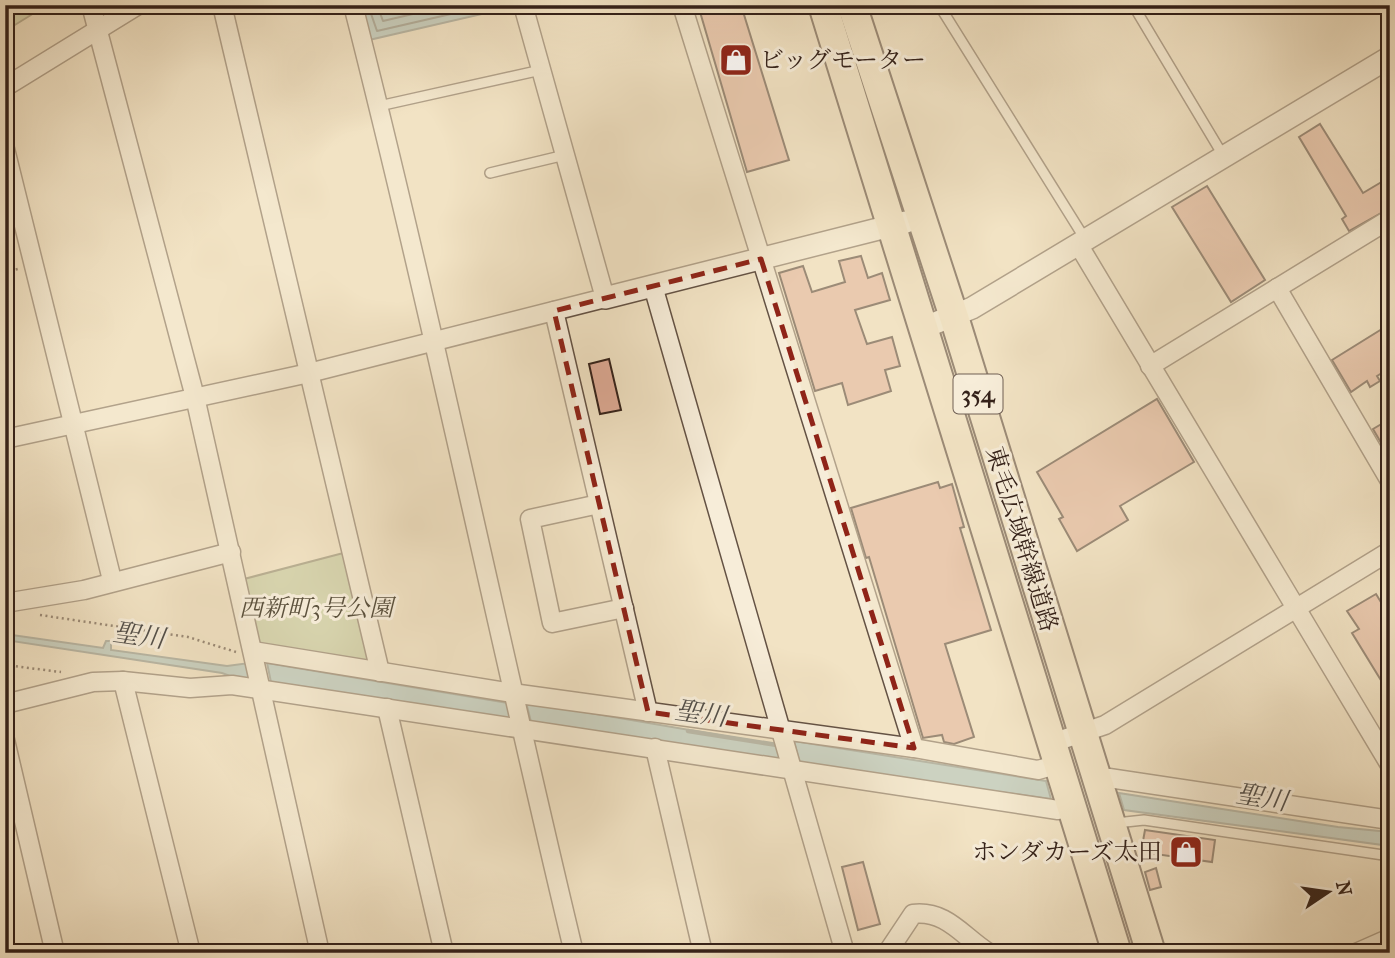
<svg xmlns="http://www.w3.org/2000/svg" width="1395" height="958" font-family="'IM FELL French Canon','Noto Serif JP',serif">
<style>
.green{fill:#b8c496;stroke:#767258;stroke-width:2}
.water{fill:#9dbdbc;stroke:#737f7b;stroke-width:2}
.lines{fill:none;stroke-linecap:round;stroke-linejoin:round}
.shore{stroke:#686f6a;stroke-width:2}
.stream{stroke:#737f7b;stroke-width:4.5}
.building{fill:#dfab96;stroke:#342119;stroke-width:2}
.service-casing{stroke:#645244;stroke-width:12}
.minor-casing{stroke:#645244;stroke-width:21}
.tertiary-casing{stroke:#645244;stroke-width:24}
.trunk-casing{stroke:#342119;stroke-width:32}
.path{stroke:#342119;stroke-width:2.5;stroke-dasharray:2 3.5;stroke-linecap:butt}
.service{stroke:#f7edd9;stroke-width:9}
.minor{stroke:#f7edd9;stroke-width:18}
.tertiary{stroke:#f7edd9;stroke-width:21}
.trunk{stroke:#f2e3c4;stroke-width:28}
.marked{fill:none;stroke:#8f2418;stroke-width:5;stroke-dasharray:14 9;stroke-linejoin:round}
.labels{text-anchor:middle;stroke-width:6;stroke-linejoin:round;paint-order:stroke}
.shield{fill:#f7edd9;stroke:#6e5e53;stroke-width:2}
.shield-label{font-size:23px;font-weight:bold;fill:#342119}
.poi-label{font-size:24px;fill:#342119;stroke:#f7edd9;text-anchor:start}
.street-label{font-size:24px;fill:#342119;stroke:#f7edd9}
.park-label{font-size:24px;font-style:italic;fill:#5c523e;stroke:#f7edd9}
.water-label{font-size:26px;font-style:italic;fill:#54504a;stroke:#f7edd9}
</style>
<rect width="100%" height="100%" fill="#f2e3c4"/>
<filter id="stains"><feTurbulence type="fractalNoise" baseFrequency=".00286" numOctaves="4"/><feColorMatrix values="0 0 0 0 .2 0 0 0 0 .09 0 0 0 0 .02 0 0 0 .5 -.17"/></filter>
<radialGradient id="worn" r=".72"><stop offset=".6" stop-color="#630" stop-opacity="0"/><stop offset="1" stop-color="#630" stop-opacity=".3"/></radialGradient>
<g class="green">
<polygon points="20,5 26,5 31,15 5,31 5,15"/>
<polygon points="351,551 378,666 260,647 244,579"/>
</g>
<g class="water">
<polygon points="360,5 511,5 512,7 369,40"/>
<polygon points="5,634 103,648 106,641 111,641 111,650 227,666 249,663 254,685 222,673 5,640"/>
<polygon points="267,663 508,703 512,722 272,687"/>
<polygon points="526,702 777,745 782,762 531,722"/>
<polygon points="794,741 1046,781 1051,799 800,764"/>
<polygon points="1119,793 1338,827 1390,832 1390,846 1124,810"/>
</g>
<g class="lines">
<g class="shore">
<polyline points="368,5 377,31 490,5"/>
<polyline points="377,5 383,21 451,5"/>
</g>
<polyline class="stream" points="688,731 777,745"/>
</g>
<g class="building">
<polygon points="698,5 741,5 789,160 747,172"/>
<polygon points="1320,124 1363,193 1390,177 1390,208 1349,231 1342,219 1346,216 1299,137"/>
<polygon points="1207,186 1265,280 1231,302 1172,207"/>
<polygon points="861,256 868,278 882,273 890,300 855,310 867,344 892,337 900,366 885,370 891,391 848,405 842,383 815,391 779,273 803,266 812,292 845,282 839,261"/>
<polygon points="1390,324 1390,368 1377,376 1380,381 1370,387 1367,381 1351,392 1332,360"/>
<polygon points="609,359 621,410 600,414 589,364"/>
<polygon points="1157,399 1194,462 1120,506 1128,520 1077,551 1059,519 1063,517 1037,472"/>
<polygon points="1390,419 1390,458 1373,429"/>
<polygon points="938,482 940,488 952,484 964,527 960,528 991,630 945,644 974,737 954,744 944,742 942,735 923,738 869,557 866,558 851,508"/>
<polygon points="1376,594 1390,617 1390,695 1352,633 1359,629 1347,611"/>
<polygon points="1145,830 1215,840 1212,862 1141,852"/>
<polygon points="863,862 880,924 858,930 842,867"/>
<polygon points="1156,868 1161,887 1150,890 1145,872"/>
</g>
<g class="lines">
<defs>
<g id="service">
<polyline points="939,5 1085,239"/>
<polyline points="1133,5 1224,157"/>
<polyline points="379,106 541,70"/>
<polyline points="490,173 565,155"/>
<polyline points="1116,823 1144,820 1390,856"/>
</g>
<g id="minor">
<polyline points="91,5 195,397 320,953"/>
<polyline points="222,5 380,672"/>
<path d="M353 5C433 320 498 637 574 953"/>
<polyline points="682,5 914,748"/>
<polyline points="5,87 138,5"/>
<polyline points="5,149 112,580"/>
<polyline points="1078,244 1390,765"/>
<polyline points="653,286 845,953"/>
<polyline points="1277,288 1390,481"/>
<polyline points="554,311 648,712"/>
<polyline points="1150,366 1390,219"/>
<polyline points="5,439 309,373 605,298 523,5"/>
<polyline points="599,504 530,519 552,623 624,608"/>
<polyline points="5,603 84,590 231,552"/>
<polyline points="253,651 512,693 914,748 1038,770 1059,764"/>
<polyline points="123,681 191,953"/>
<polyline points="5,704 93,682 123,681 190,688 232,685 1058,810 1072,807"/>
<polyline points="387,708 444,953"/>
<polyline points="5,740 55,953"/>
<polyline points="1052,743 1105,725 1390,551"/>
<polyline points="655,748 703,953"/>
<polyline points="1097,779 1109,778 1390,820"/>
<path d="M887 953 913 914C947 910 963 937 989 953"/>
<polyline points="1356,953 1390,938"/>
</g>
<g id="tertiary">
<polyline points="605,298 906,222"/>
<polyline points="923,328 972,308 1390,57"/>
</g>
<g id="trunk">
<polyline points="823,5 1117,953"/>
<polyline points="852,5 954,317 1151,953"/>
</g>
</defs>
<use href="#service" class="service-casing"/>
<use href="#minor" class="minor-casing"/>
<use href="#tertiary" class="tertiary-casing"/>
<use href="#trunk" class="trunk-casing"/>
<g class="path">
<polyline points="5,272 18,269"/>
<polyline points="40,615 188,637 236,652"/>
<polyline points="5,665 61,672"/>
</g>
<use href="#service" class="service"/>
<use href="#minor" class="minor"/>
<use href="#tertiary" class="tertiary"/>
<use href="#trunk" class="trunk"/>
</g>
<path d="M0 0H1395V958H0ZM761 259 914 748 648 712 554 311Z" fill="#f2e3c4" fill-opacity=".55" fill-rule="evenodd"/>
<path class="marked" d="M761 259 914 748 648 712 554 311Z"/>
<defs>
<symbol id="shop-square" viewBox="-11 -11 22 22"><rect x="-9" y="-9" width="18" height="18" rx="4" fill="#8f2418" stroke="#f7edd9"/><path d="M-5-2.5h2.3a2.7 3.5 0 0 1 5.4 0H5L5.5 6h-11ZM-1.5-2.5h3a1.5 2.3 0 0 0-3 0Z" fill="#fff"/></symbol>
</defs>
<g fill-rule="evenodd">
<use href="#shop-square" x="717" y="41" width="38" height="38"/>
<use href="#shop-square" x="1167" y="833" width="38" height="38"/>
</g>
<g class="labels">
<rect class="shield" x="953.5" y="374.5" width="49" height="39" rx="5"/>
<g class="shield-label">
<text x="978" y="402">354</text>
</g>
<g class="poi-label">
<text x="760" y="68">ビッグモーター</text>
<text x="1162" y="860" text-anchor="end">ホンダカーズ太田</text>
</g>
<g class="street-label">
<text transform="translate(1022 539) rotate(73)" y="8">東毛広域幹線道路</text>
</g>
<g class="park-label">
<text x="316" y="616">西新町3号公園</text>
</g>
<g class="water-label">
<text transform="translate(139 635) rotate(8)" y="9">聖川</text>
<text transform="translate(701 713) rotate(8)" y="9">聖川</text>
<text transform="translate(1262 797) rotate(9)" y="9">聖川</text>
</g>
</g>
<rect width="1395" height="958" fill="none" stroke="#f2e3c4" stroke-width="28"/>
<rect x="7" y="7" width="1381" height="944" fill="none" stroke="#342119" stroke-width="3.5"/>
<rect x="14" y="14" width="1367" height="930" fill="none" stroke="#342119" stroke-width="2"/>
<g transform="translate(1328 892) rotate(77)" stroke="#f7edd9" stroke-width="5" paint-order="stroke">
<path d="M0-5L12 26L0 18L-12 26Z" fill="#342119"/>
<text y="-10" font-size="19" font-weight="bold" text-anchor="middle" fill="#342119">N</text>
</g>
<rect width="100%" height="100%" filter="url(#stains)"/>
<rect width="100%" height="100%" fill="url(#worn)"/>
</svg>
